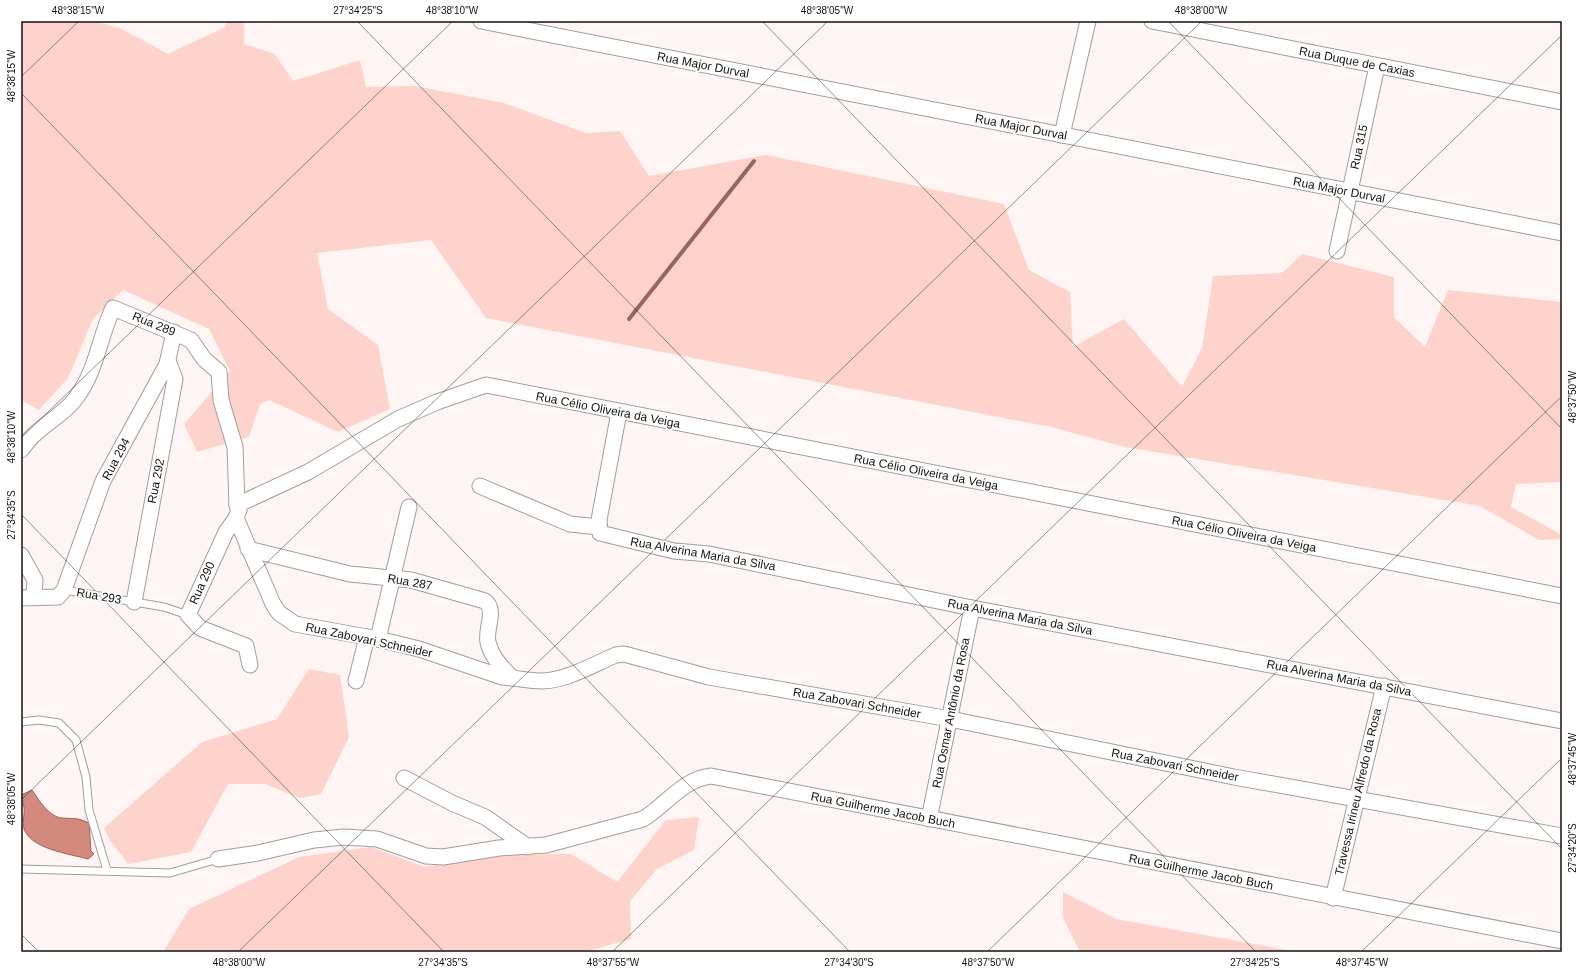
<svg xmlns="http://www.w3.org/2000/svg" width="1583" height="973" font-family="Helvetica,sans-serif">
<style>
.green{fill:#fed3cb}
.water{fill:#d3897c;stroke:#9a655c}
.lines{fill:none;stroke-linecap:round;stroke-linejoin:round}
.stream{stroke:#9a655c;stroke-width:4}
.service-casing{stroke:#a49c9a;stroke-width:9}
.minor-casing{stroke:#a49c9a;stroke-width:17}
.service{stroke:#fff;stroke-width:7}
.minor{stroke:#fff;stroke-width:15}
.ticks{fill:none;stroke:#141211;stroke-width:1;stroke-opacity:0.45}
.labels{text-anchor:middle;stroke-width:3.5;stroke-linejoin:round;paint-order:stroke}
.street-label{font-size:12px;fill:#141211;stroke:#fff}
.neatline{fill:none;stroke:#141211;stroke-width:1.5}
.ticks-label{font-size:10px;text-anchor:middle;fill:#141211}
</style>
<rect width="100%" height="100%" fill="#fef5f4"/>
<g class="green">
<polygon points="21,21 94,21 120,28 168,54 225,27 228,21 244,21 244,44 275,54 293,81 360,60 366,87 415,86 504,103 586,133 620,131 649,176 766,155 1004,204 1029,270 1070,292 1073,347 1124,319 1182,387 1202,348 1213,276 1282,273 1302,254 1394,277 1394,317 1425,347 1448,290 1562,302 1562,482 1516,484 1511,507 1562,535 1562,539 1539,540 1480,506 1125,447 1051,427 486,318 431,240 317,253 328,309 378,345 390,409 338,432 269,400 260,404 249,437 197,452 184,424 230,371 209,329 123,290 93,319 68,378 39,410 21,400"/>
<polygon points="309,669 340,675 349,737 321,794 300,798 265,784 228,784 191,852 128,864 111,842 104,828 202,742 277,719"/>
<polygon points="699,817 694,850 657,869 630,901 631,939 584,952 163,952 189,909 299,857 371,847 425,867 491,855 571,854 617,882 666,820"/>
<polygon points="1063,892 1116,919 1298,952 1080,952 1063,918"/>
</g>
<path class="water" d="M32 790C39 800 49 817 62 818 74 819 77 817 89 823L91 851 94 854 88 859C70 854 31 849 24 829 22 822 25 814 24 807 23 803 21 800 21 795Z"/>
<g class="lines">
<polyline class="stream" points="629,319 754,161"/>
<defs>
<g id="service">
<polyline points="64,590 164,607 188,615"/>
<polyline points="21,722 39,720 59,723 76,740 86,777 89,810 107,870"/>
<polyline points="21,869 170,873 218,859"/>
</g>
<g id="minor">
<polyline points="481,21 1562,233"/>
<polyline points="1152,21 1562,102"/>
<polyline points="1062,135 1088,21"/>
<polyline points="1337,251 1377,66"/>
<polyline points="619,412 599,520 600,533 674,551 709,554 972,608 1562,721"/>
<path d="M21 450C25 445 30 438 35 434 49 421 65 413 76 398 97 370 99 338 113 308L191 340 204 359 219 372 221 400 235 447 237 505 239 510 236 518 273 604 279 613 295 624 378 639 419 649 502 677C516 678 530 681 543 681 568 680 594 664 616 655L624 654 709 677 950 719 1234 777 1562 836"/>
<polyline points="480,486 570,524 599,527"/>
<polyline points="237,505 308,472 398,419 437,402 486,385 1562,596"/>
<polyline points="236,518 226,532 188,615 200,628 246,646 250,665"/>
<path d="M248 549 350 574 411 580 485 601C497 610 485 629 488 642 491 657 502 667 512 678"/>
<polyline points="21,555 35,580 34,597"/>
<polyline points="21,598 58,597 64,590 103,481 167,364 174,332"/>
<polyline points="134,602 175,379 168,361"/>
<polyline points="378,639 409,507"/>
<polyline points="356,681 367,637"/>
<polyline points="404,778 452,803 485,817 528,847"/>
<polyline points="929,819 972,608"/>
<path d="M218 859 258 853 314 840 344 837 377 839 426 856 443 857 499 848 546 845 643 819C666 805 683 779 711 776L1562 941"/>
<polyline points="1333,898 1384,686"/>
</g>
</defs>
<use href="#service" class="service-casing"/>
<use href="#minor" class="minor-casing"/>
<use href="#service" class="service"/>
<use href="#minor" class="minor"/>
</g>
<path class="ticks" d="M357 21 1256 952M762 21 1562 849M1168 21 1562 429M21 77 79 21M21 93 850 952M21 438 453 21M21 514 444 952M21 800 828 21M21 934 39 952M238 952 1202 21M612 952 1562 35M987 952 1562 396M1361 952 1562 758"/>
<g class="labels">
<g class="street-label">
<text transform="translate(1357 62) rotate(11)" y="4">Rua Duque de Caxias</text>
<text transform="translate(703 65) rotate(11)" y="4">Rua Major Durval</text>
<text transform="translate(1021 127) rotate(11)" y="4">Rua Major Durval</text>
<text transform="translate(1359 147) rotate(-78)" y="4">Rua 315</text>
<text transform="translate(1339 190) rotate(11)" y="4">Rua Major Durval</text>
<text transform="translate(154 324) rotate(22)" y="4">Rua 289</text>
<text transform="translate(608 410) rotate(11)" y="4">Rua Célio Oliveira da Veiga</text>
<text transform="translate(116 459) rotate(-62)" y="4">Rua 294</text>
<text transform="translate(926 472) rotate(11)" y="4">Rua Célio Oliveira da Veiga</text>
<text transform="translate(156 481) rotate(-79)" y="4">Rua 292</text>
<text transform="translate(1244 534) rotate(11)" y="4">Rua Célio Oliveira da Veiga</text>
<text transform="translate(703 554) rotate(10)" y="4">Rua Alverina Maria da Silva</text>
<text transform="translate(410 582) rotate(10)" y="4">Rua 287</text>
<text transform="translate(202 583) rotate(-66)" y="4">Rua 290</text>
<text transform="translate(99 596) rotate(10)" y="4">Rua 293</text>
<text transform="translate(1020 617) rotate(11)" y="4">Rua Alverina Maria da Silva</text>
<text transform="translate(369 640) rotate(12)" y="4">Rua Zabovari Schneider</text>
<text transform="translate(1339 678) rotate(11)" y="4">Rua Alverina Maria da Silva</text>
<text transform="translate(857 703) rotate(10)" y="4">Rua Zabovari Schneider</text>
<text transform="translate(951 713) rotate(-79)" y="4">Rua Osmar Antônio da Rosa</text>
<text transform="translate(1175 765) rotate(11)" y="4">Rua Zabovari Schneider</text>
<text transform="translate(1358 792) rotate(-77)" y="4">Travessa Irineu Alfredo da Rosa</text>
<text transform="translate(883 810) rotate(11)" y="4">Rua Guilherme Jacob Buch</text>
<text transform="translate(1201 872) rotate(11)" y="4">Rua Guilherme Jacob Buch</text>
</g>
</g>
<rect width="1583" height="973" fill="none" stroke="#ffffff" stroke-width="44"/>
<rect x="22" y="22" width="1539" height="929" class="neatline"/>
<g class="ticks-label">
<text x="78" y="14">48°38'15"W</text>
<text x="358" y="14">27°34'25"S</text>
<text x="452" y="14">48°38'10"W</text>
<text x="827" y="14">48°38'05"W</text>
<text x="1201" y="14">48°38'00"W</text>
<text transform="translate(11 76) rotate(-90)" y="4">48°38'15"W</text>
<text transform="translate(1572 397) rotate(-90)" y="4">48°37'50"W</text>
<text transform="translate(11 437) rotate(-90)" y="4">48°38'10"W</text>
<text transform="translate(11 515) rotate(-90)" y="4">27°34'35"S</text>
<text transform="translate(1572 759) rotate(-90)" y="4">48°37'45"W</text>
<text transform="translate(11 799) rotate(-90)" y="4">48°38'05"W</text>
<text transform="translate(1572 848) rotate(-90)" y="4">27°34'20"S</text>
<text x="239" y="966">48°38'00"W</text>
<text x="443" y="966">27°34'35"S</text>
<text x="613" y="966">48°37'55"W</text>
<text x="849" y="966">27°34'30"S</text>
<text x="988" y="966">48°37'50"W</text>
<text x="1255" y="966">27°34'25"S</text>
<text x="1362" y="966">48°37'45"W</text>
</g>
</svg>
